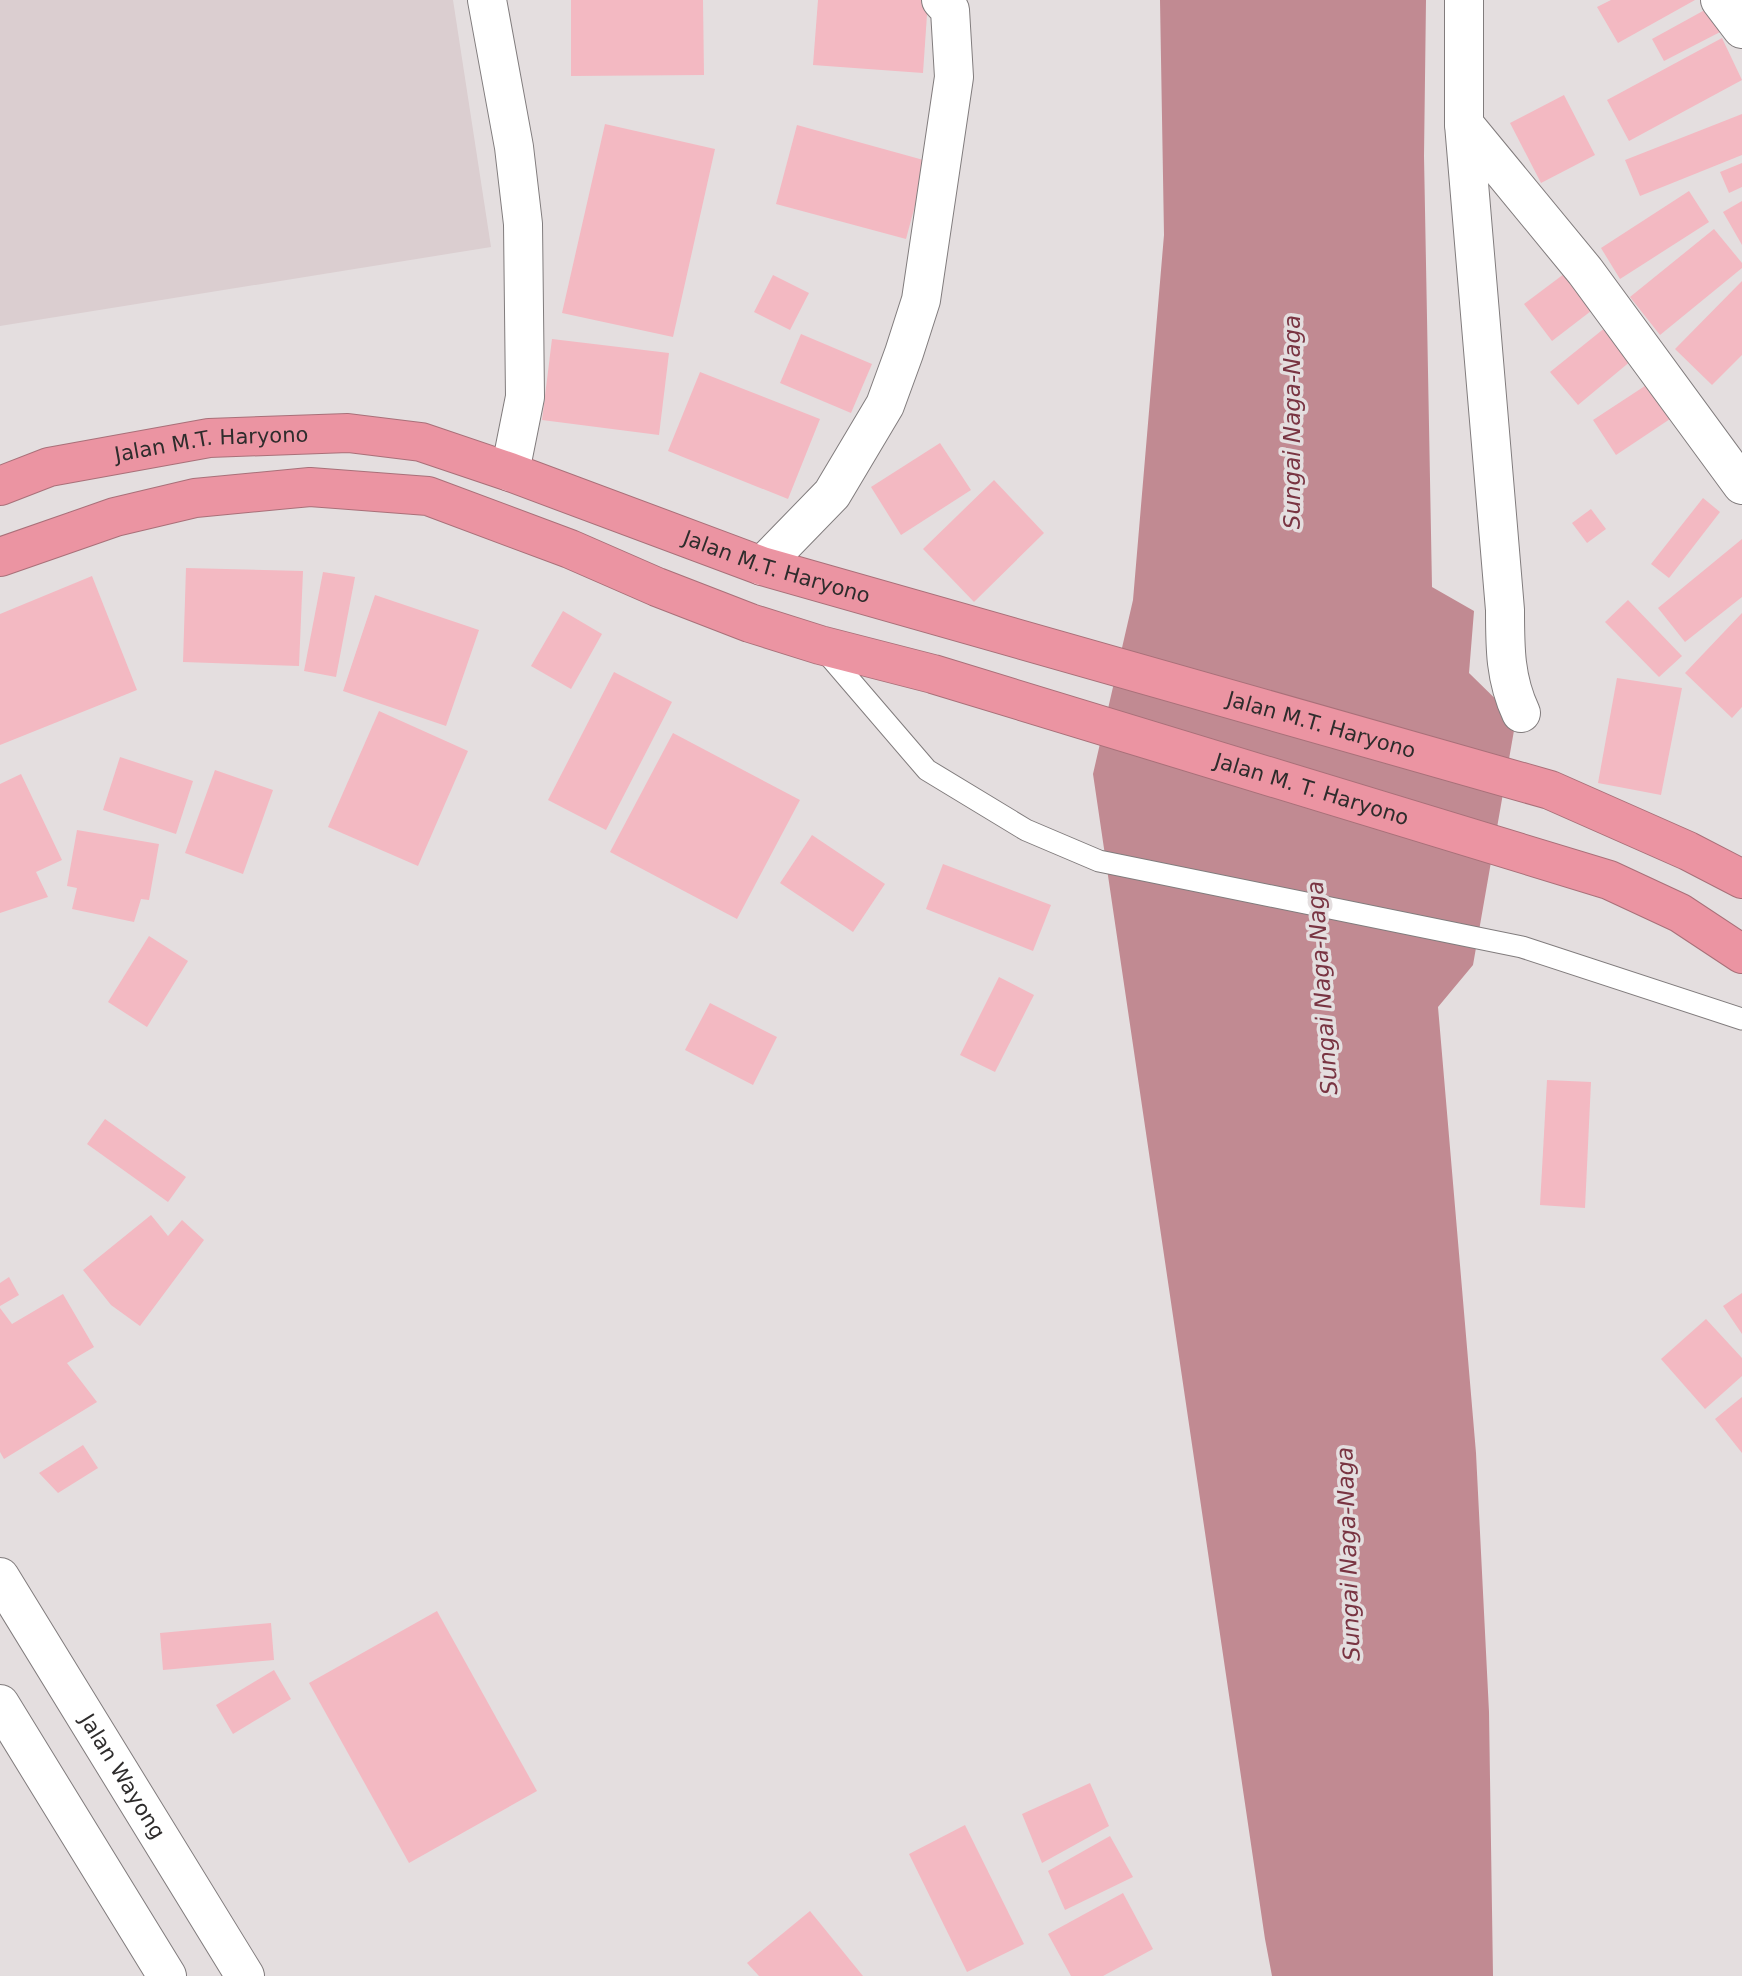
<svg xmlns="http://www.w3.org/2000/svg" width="1742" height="1976" font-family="'DejaVu Sans',sans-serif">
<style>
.built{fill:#dbced0}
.water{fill:#c18a92}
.building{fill:#f3b9c2}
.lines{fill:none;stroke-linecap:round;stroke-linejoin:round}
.lane-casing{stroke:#817c7d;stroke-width:23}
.street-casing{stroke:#817c7d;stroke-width:40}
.secondary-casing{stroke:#817c7d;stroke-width:40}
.highway-casing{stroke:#a97079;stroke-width:40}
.lane{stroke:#fff;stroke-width:21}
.street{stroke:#fff;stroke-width:38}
.secondary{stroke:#fff;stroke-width:38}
.highway{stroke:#eb94a2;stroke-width:38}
.labels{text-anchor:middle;stroke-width:7;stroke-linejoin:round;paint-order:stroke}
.street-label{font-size:21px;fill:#2e2c2c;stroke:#e4dedf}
.water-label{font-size:23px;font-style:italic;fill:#793442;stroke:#e4dedf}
</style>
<rect width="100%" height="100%" fill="#e4dedf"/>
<polygon class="built" points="0,0 453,0 491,247 0,326"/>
<polygon class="water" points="1160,0 1426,0 1424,156 1432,587 1474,611 1469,673 1516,719 1473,965 1438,1007 1476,1453 1489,1712 1493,1976 1272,1976 1265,1939 1093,774 1133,600 1164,235"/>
<g class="building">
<polygon points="571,0 703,0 704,75 571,76"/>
<polygon points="818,0 928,0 923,73 813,65"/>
<polygon points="1611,0 1695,0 1618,43 1597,7"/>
<polygon points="1712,6 1724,30 1664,61 1652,39"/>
<polygon points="1722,38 1742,80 1629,141 1607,100"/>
<polygon points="1564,95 1595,155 1541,183 1510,123"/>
<polygon points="1742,114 1742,155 1640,196 1625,160"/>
<polygon points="605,124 715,149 673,337 562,313"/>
<polygon points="797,125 927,161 906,239 776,204"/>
<polygon points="1742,163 1742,187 1729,193 1720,172"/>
<polygon points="1689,191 1709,222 1620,279 1601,248"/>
<polygon points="1742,201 1742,245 1723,212"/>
<polygon points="1714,229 1742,263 1742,268 1660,335 1630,297"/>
<polygon points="1564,274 1591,311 1552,341 1524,304"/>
<polygon points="773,275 809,293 790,330 754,312"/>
<polygon points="1742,281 1742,355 1712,385 1675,349"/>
<polygon points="1606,327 1632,360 1578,405 1550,372"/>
<polygon points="801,334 872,364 851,413 780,383"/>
<polygon points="552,339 669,353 659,435 542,420"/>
<polygon points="700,372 820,419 788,499 668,451"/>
<polygon points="1651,382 1673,417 1616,455 1593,420"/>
<polygon points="940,443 971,490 901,535 871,487"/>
<polygon points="994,480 1044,533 974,602 923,549"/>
<polygon points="1703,498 1720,512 1669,578 1651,564"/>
<polygon points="1591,509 1606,529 1587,543 1572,523"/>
<polygon points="1742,539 1742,597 1685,642 1658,608"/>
<polygon points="186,568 303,571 299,666 183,662"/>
<polygon points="323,572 355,577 336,677 304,671"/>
<polygon points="92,576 137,690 0,745 0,614"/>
<polygon points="375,595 479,630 446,726 343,691"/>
<polygon points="1628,600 1682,656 1659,677 1605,622"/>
<polygon points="563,611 602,634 571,689 531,666"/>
<polygon points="1742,613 1742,707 1732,718 1685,673"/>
<polygon points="614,672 672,702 606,830 548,800"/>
<polygon points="1617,678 1682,688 1661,795 1598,783"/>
<polygon points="379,711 468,751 418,866 328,827"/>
<polygon points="673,733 800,800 737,919 610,852"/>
<polygon points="120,757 193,781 176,834 103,810"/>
<polygon points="215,770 273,790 243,874 185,853"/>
<polygon points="21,774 62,860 36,872 48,897 0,913 0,784"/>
<polygon points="77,830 159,844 149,900 141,899 134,922 72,909 77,888 67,886"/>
<polygon points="812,835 885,884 853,932 780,883"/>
<polygon points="943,864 1051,905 1033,951 926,909"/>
<polygon points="149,936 188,961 147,1027 108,1002"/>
<polygon points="999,977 1034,995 995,1072 960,1055"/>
<polygon points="710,1003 777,1037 753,1085 685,1050"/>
<polygon points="1547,1080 1591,1082 1585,1208 1540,1205"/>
<polygon points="105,1119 186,1177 168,1202 87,1144"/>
<polygon points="151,1215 168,1236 182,1220 204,1240 140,1326 111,1305 83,1270"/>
<polygon points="9,1277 19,1295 0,1306 0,1283"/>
<polygon points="1742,1293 1742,1334 1723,1306"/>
<polygon points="63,1294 94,1347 67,1363 97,1402 4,1459 0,1452 0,1308 12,1324"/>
<polygon points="1706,1319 1742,1358 1742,1376 1705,1409 1661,1359"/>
<polygon points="1742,1397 1742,1453 1715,1419"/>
<polygon points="83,1445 98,1468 58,1493 39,1473"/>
<polygon points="437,1611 537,1791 409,1863 309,1683"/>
<polygon points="271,1623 274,1660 163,1670 160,1633"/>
<polygon points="274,1670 291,1699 233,1734 216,1705"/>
<polygon points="1090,1783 1109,1826 1042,1863 1022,1814"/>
<polygon points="965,1825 1024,1944 967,1972 909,1854"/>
<polygon points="1110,1836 1133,1877 1065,1910 1048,1871"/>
<polygon points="1123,1893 1153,1949 1103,1976 1071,1976 1048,1934"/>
<polygon points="810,1911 863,1976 759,1976 747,1963"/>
</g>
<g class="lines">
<defs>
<polyline id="lane" points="824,650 927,770 1026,830 1099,861 1522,947 1742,1019"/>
<g id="street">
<polyline points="487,0 514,147 523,224 525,397 510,472"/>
<path d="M1464 0V124L1505 610C1505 648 1505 679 1521 713"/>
<polyline points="1720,0 1742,29"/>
<polyline points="1464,124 1585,271 1742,485"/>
<polyline points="762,566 832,494 885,405 904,353 921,300 954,77 950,10 941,0"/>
</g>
<g id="secondary">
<path id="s1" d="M0 1577 245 1976"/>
<polyline points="0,1704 167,1976"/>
</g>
<g id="highway">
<path id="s2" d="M0 486 49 467 209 438 348 433 421 442 510 472 762 566 1550 790 1688 851 1742 879"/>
<path id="s3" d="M0 557 115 517 195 498 310 487 428 496 570 549 657 587 750 623 820 645 933 674 1609 880 1680 913 1742 954"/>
</g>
</defs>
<use href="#lane" class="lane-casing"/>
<use href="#street" class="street-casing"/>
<use href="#secondary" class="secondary-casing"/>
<use href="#highway" class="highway-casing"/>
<use href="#lane" class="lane"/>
<use href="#street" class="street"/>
<use href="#secondary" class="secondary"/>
<use href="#highway" class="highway"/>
</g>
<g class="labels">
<g class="street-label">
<text dy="7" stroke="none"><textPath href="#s2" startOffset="217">Jalan M.T. Haryono</textPath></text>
<text dy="7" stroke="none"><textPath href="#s2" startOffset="805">Jalan M.T. Haryono</textPath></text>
<text dy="7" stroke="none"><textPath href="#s2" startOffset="1372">Jalan M.T. Haryono</textPath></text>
<text dy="7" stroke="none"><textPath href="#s3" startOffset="1370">Jalan M. T. Haryono</textPath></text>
<text dy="7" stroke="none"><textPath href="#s1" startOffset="234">Jalan Wayong</textPath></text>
</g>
<g class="water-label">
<text transform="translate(1292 422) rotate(-90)" y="8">Sungai Naga-Naga</text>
<text transform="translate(1322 988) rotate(-94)" y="8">Sungai Naga-Naga</text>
<text transform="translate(1348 1554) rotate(-92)" y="8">Sungai Naga-Naga</text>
</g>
</g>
</svg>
